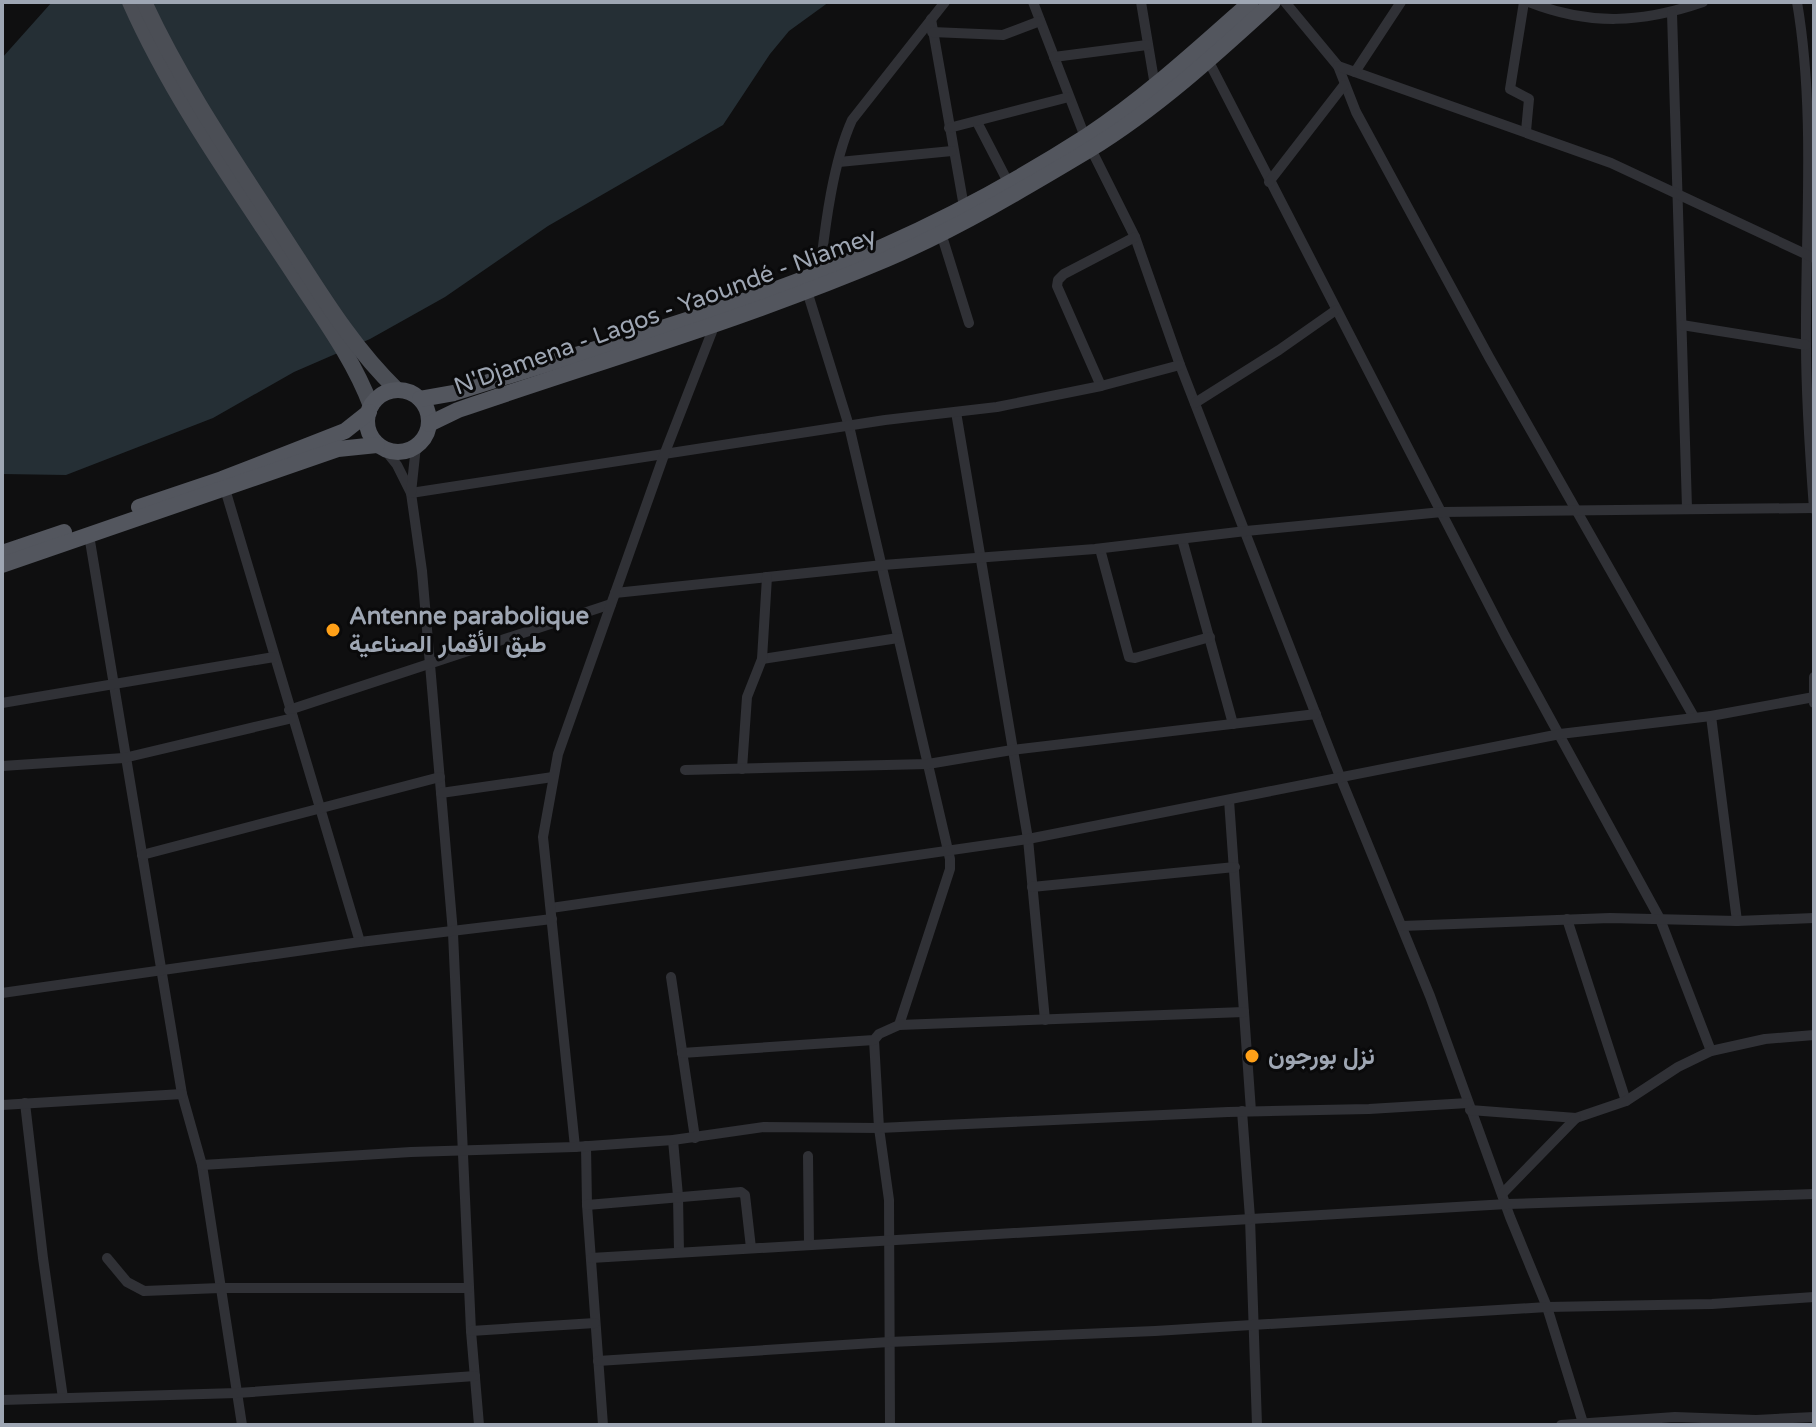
<svg xmlns="http://www.w3.org/2000/svg" width="1816" height="1427" font-family="'Varela Round',Vazirmatn,sans-serif">
<style>
.water{fill:#252f35}
.lines{fill:none;stroke-linecap:round;stroke-linejoin:round}
.minor{stroke:#303136;stroke-width:10}
.primary{stroke:#4b4e55;stroke-width:16}
.trunk{stroke:#53565e;stroke-width:16}
.poi-dot{fill:#ffa018;stroke:#0a0a0b;stroke-width:3}
.labels{text-anchor:middle;stroke-width:6;stroke-linejoin:round;paint-order:stroke}
.street-label{font-size:24px;fill:#9ea6b3;stroke:#0a0a0b}
.poi-label{font-size:24px;font-weight:bold;fill:#9ea6b3;stroke:#0a0a0b;text-anchor:start}
</style>
<rect width="100%" height="100%" fill="#0f0f10"/>
<polygon class="water" points="52,2 829,2 789,31 770,54 723,125 548,226 445,297 370,339 294,372 213,418 66,475 2,474 2,58"/>
<g class="lines">
<g class="minor">
<polyline points="1033,2 1085,137 1135,237 1180,365 1339,774 1430,996 1510,1217 1547,1307 1583,1423"/>
<polyline points="1141,2 1155,86"/>
<polyline points="1285,2 1338,66 1356,112 1489,357 1694,717"/>
<polyline points="1524,2 1510,89 1529,99 1526,131"/>
<path d="M1529 2C1590 26 1642 23 1703 2"/>
<path d="M1797 2C1816 113 1805 231 1806 344 1806 399 1810 455 1814 509"/>
<polyline points="1672,13 1687,508"/>
<polyline points="931,19 964,207"/>
<polyline points="932,32 1003,35 1040,21"/>
<polyline points="1054,57 1147,45"/>
<polyline points="1208,60 1505,636 1660,919 1711,1051"/>
<polyline points="1338,66 1611,163 1814,258"/>
<polyline points="1355,72 1401,2"/>
<polyline points="977,122 1008,182"/>
<polyline points="949,128 1069,97"/>
<polyline points="839,162 952,151"/>
<polyline points="1269,182 1344,85"/>
<polyline points="941,233 969,323"/>
<path d="M820 272C825 226 833 162 852 120L945 2"/>
<polyline points="807,291 849,426 950,859 950,869 899,1025"/>
<polyline points="1682,325 1806,345"/>
<polyline points="1101,386 1057,286 1058,280 1064,274 1135,237"/>
<polyline points="1195,403 1279,350 1336,310"/>
<polyline points="956,412 1028,839 1045,1020"/>
<polyline points="385,450 397,465 411,493 422,571 453,933 471,1331 479,1425"/>
<polyline points="225,489 360,942 552,919"/>
<polyline points="411,493 885,420 997,407 1101,386 1180,365"/>
<polyline points="411,493 416,446"/>
<polyline points="89,535 182,1094 202,1165 242,1425"/>
<polyline points="1182,539 1233,724"/>
<polyline points="1100,549 1129,657 1135,658 1210,637"/>
<polyline points="615,593 883,565 1095,549 1246,531 1442,512 1814,508"/>
<polyline points="762,659 898,638"/>
<polyline points="2,703 274,657"/>
<polyline points="1814,703 1814,677"/>
<polyline points="289,710 611,604"/>
<polyline points="1711,716 1737,921"/>
<polyline points="2,766 124,758 293,718"/>
<polyline points="742,769 747,697 762,659 767,577"/>
<polyline points="685,770 928,764 1012,750 1316,714"/>
<polyline points="441,793 553,777"/>
<polyline points="1229,800 1251,1111"/>
<polyline points="142,855 440,777"/>
<polyline points="1032,887 1235,867"/>
<polyline points="551,908 1028,839 1560,734 1711,716 1814,697"/>
<polyline points="1567,919 1626,1101"/>
<polyline points="1402,926 1610,918 1737,921 1814,918"/>
<polyline points="671,977 695,1138"/>
<polyline points="2,993 360,942"/>
<polyline points="874,1040 879,1128 889,1200 890,1425"/>
<polyline points="682,1053 874,1040 879,1034 899,1025 1244,1012"/>
<polyline points="25,1103 43,1258 63,1398"/>
<polyline points="2,1105 182,1094"/>
<polyline points="1470,1110 1576,1118 1626,1101 1678,1067 1711,1051 1765,1039 1814,1035"/>
<polyline points="1242,1111 1250,1218 1257,1425"/>
<polyline points="673,1140 678,1196 679,1252"/>
<polyline points="586,1146 587,1205 603,1425"/>
<polyline points="575,1147 543,837 558,754 664,455 715,324"/>
<polyline points="808,1156 809,1245"/>
<polyline points="202,1165 411,1152 575,1147 673,1140 764,1127 879,1128 1228,1112 1369,1109 1468,1103"/>
<polyline points="1502,1194 1576,1118"/>
<polyline points="587,1205 741,1192 745,1195 751,1248"/>
<polyline points="107,1258 127,1282 144,1291 220,1288 469,1288"/>
<polyline points="591,1258 1507,1204 1814,1194"/>
<polyline points="471,1331 595,1323"/>
<polyline points="598,1361 889,1342 1155,1331 1547,1307 1712,1304 1814,1297"/>
<polyline points="2,1400 237,1393 475,1376"/>
<polyline points="1561,1425 1675,1417 1756,1420 1814,1417"/>
</g>
<g class="primary">
<path d="M130 2C173 99 236 186 294 274 322 317 353 358 371 406"/>
<path d="M144 2C181 82 230 154 278 228 315 284 349 344 397 390"/>
</g>
<g class="trunk">
<circle cx="398" cy="421" r="31"/>
<path d="M420 399 454 393C598 347 746 307 884 246 954 215 1023 177 1087 136 1146 97 1198 49 1251 2"/>
<path d="M429 424 458 410C601 361 748 318 887 259 956 229 1024 189 1089 150 1156 109 1215 55 1273 2"/>
<polyline points="139,507 222,479 345,431 369,412"/>
<polyline points="2,553 64,532"/>
<polyline points="2,565 338,449 377,445"/>
</g>
</g>
<g class="poi-dot">
<circle cx="333" cy="630" r="8"/>
<circle cx="1252" cy="1056" r="8"/>
</g>
<g class="labels">
<g class="street-label">
<text transform="translate(665 311) rotate(-20)" y="8">N'Djamena - Lagos - Yaoundé - Niamey</text>
</g>
<g class="poi-label">
<text x="349" y="624">Antenne parabolique<tspan x="349" dy="28">طبق الأقمار الصناعية</tspan></text>
<text x="1268" y="1064">نزل بورجون</text>
</g>
</g>
<rect width="1816" height="1427" fill="none" stroke="#9ea6b3" stroke-width="8"/>
</svg>
